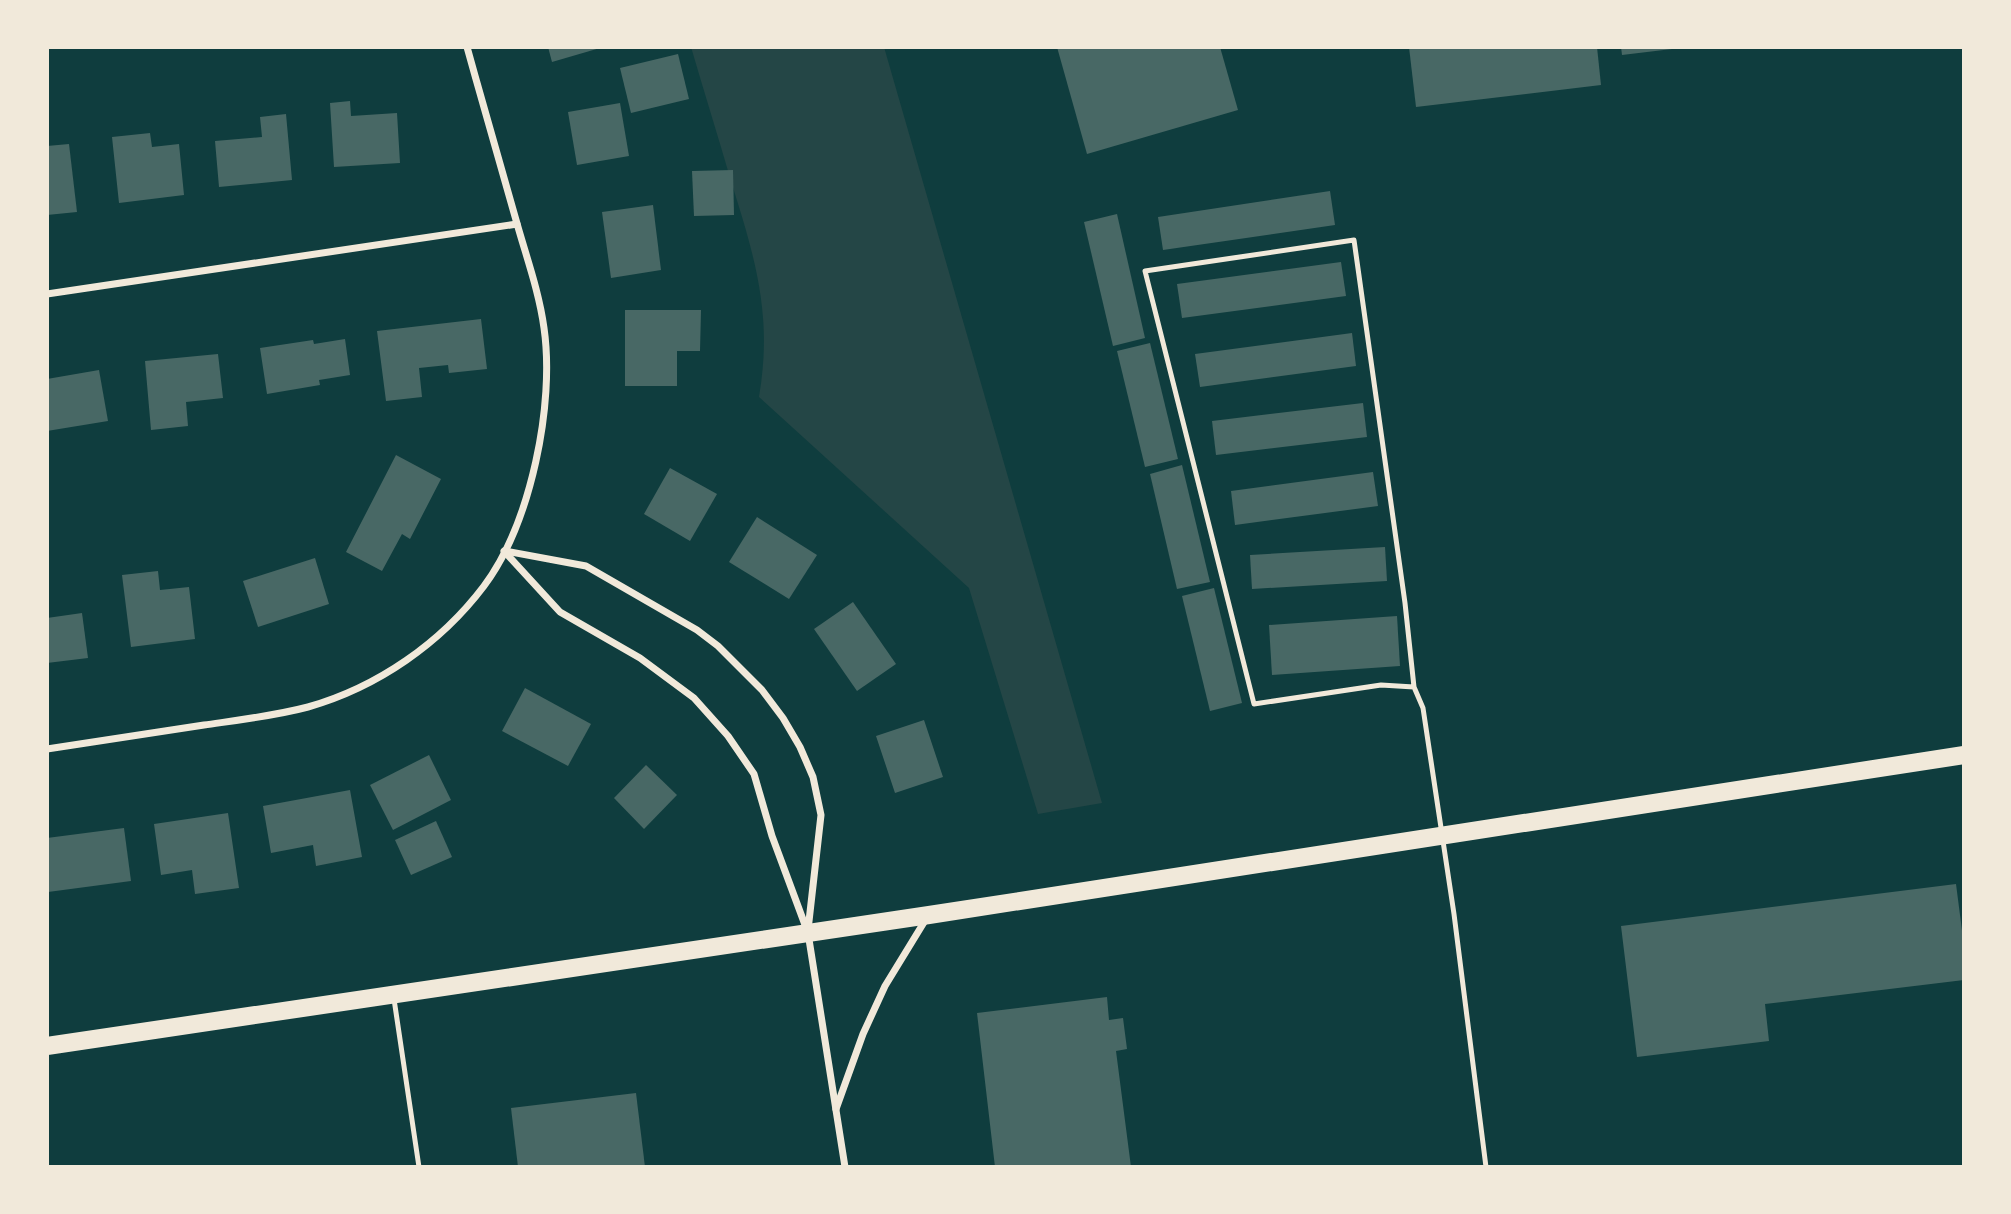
<svg xmlns="http://www.w3.org/2000/svg" width="2011" height="1214" font-family="'Zilla Slab',serif">
<style>
.green{fill:#244646}
.building{fill:#486865}
.lines{fill:none;stroke-linecap:round;stroke-linejoin:round}
.service{stroke:#f1e9da;stroke-width:5}
.minor{stroke:#f1e9da;stroke-width:7}
.primary{stroke:#f1e9da;stroke-width:18}
</style>
<rect width="100%" height="100%" fill="#0f3d3e"/>
<path class="green" d="M691 47H884L1102 803 1038 814 969 588 759 397C773 315 755 258 731 181 718 136 704 92 691 47Z"/>
<g class="building">
<polygon points="548,47 600,47 600,48 552,62"/>
<polygon points="1057,47 1220,47 1238,110 1087,154"/>
<polygon points="1409,47 1597,47 1601,85 1416,107"/>
<polygon points="1621,47 1672,47 1672,49 1622,55"/>
<polygon points="678,54 689,99 631,113 620,68"/>
<polygon points="350,101 351,116 397,113 400,163 334,167 330,103"/>
<polygon points="620,103 629,156 577,165 568,112"/>
<polygon points="286,114 292,180 219,187 215,141 262,137 260,117"/>
<polygon points="150,133 152,147 179,144 184,195 119,203 112,137"/>
<polygon points="69,144 77,212 47,215 47,146"/>
<polygon points="733,170 734,215 694,216 692,171"/>
<polygon points="1330,191 1335,225 1163,250 1158,217"/>
<polygon points="653,205 661,270 611,278 602,212"/>
<polygon points="1117,214 1145,338 1113,346 1084,222"/>
<polygon points="1341,262 1346,296 1182,318 1177,284"/>
<polygon points="625,310 701,310 700,351 677,351 677,386 625,386"/>
<polygon points="481,319 487,369 449,373 448,365 419,368 422,397 386,401 377,331"/>
<polygon points="1352,333 1356,366 1200,387 1195,354"/>
<polygon points="345,339 350,375 319,380 320,385 267,394 260,348 313,340 314,344"/>
<polygon points="1150,343 1178,459 1145,467 1117,351"/>
<polygon points="218,354 223,398 186,402 188,426 151,430 145,361"/>
<polygon points="99,370 108,421 47,431 47,379"/>
<polygon points="1363,403 1367,437 1216,455 1212,421"/>
<polygon points="396,455 441,479 410,539 402,534 382,571 346,552"/>
<polygon points="1182,465 1210,582 1177,589 1150,474"/>
<polygon points="670,468 717,494 690,541 644,514"/>
<polygon points="1373,472 1378,506 1235,525 1231,491"/>
<polygon points="757,517 817,555 789,599 729,562"/>
<polygon points="1385,547 1387,581 1252,589 1250,555"/>
<polygon points="315,558 329,604 258,627 243,581"/>
<polygon points="158,571 160,590 189,587 195,639 131,647 122,575"/>
<polygon points="1214,588 1242,703 1210,711 1182,596"/>
<polygon points="853,602 896,664 857,691 814,629"/>
<polygon points="82,613 88,658 47,663 47,618"/>
<polygon points="1397,616 1400,666 1272,675 1269,625"/>
<polygon points="525,688 591,724 568,766 502,731"/>
<polygon points="924,720 943,777 895,793 876,736"/>
<polygon points="429,755 451,800 393,830 370,785"/>
<polygon points="646,765 677,795 644,829 614,798"/>
<polygon points="350,790 362,857 316,866 313,845 271,853 263,806"/>
<polygon points="228,813 239,888 195,894 192,870 161,875 154,824"/>
<polygon points="436,821 452,857 411,875 395,840"/>
<polygon points="124,828 131,881 48,892 47,838"/>
<polygon points="1956,884 1964,946 1964,980 1765,1004 1769,1041 1637,1057 1621,926"/>
<polygon points="1107,997 1109,1020 1123,1018 1127,1049 1116,1051 1131,1167 995,1167 977,1013"/>
<polygon points="636,1093 645,1167 518,1167 511,1108"/>
</g>
<g class="lines">
<g class="service">
<polyline points="1414,687 1405,603 1354,240 1145,271 1254,704 1381,685 1414,687 1423,708 1454,914 1486,1167"/>
<polyline points="394,999 419,1167"/>
</g>
<g class="minor">
<polyline points="47,294 517,224"/>
<polyline points="504,551 560,612 640,658 694,698 728,736 754,774 772,836 808,933 845,1167"/>
<polyline points="505,551 586,566 697,630 718,646 762,690 783,718 800,747 813,777 821,815 808,930"/>
<path d="M47 749C100 741 152 733 204 725 239 720 274 716 308 707 378 687 441 643 484 586 531 523 555 404 544 328 539 291 526 256 516 220 500 163 483 105 467 47"/>
<polyline points="836,1109 863,1034 885,986 926,919"/>
</g>
<polyline class="primary" points="47,1046 929,915 1964,755"/>
</g>
<rect width="2011" height="1214" fill="none" stroke="#f1e9da" stroke-width="98"/>
</svg>
